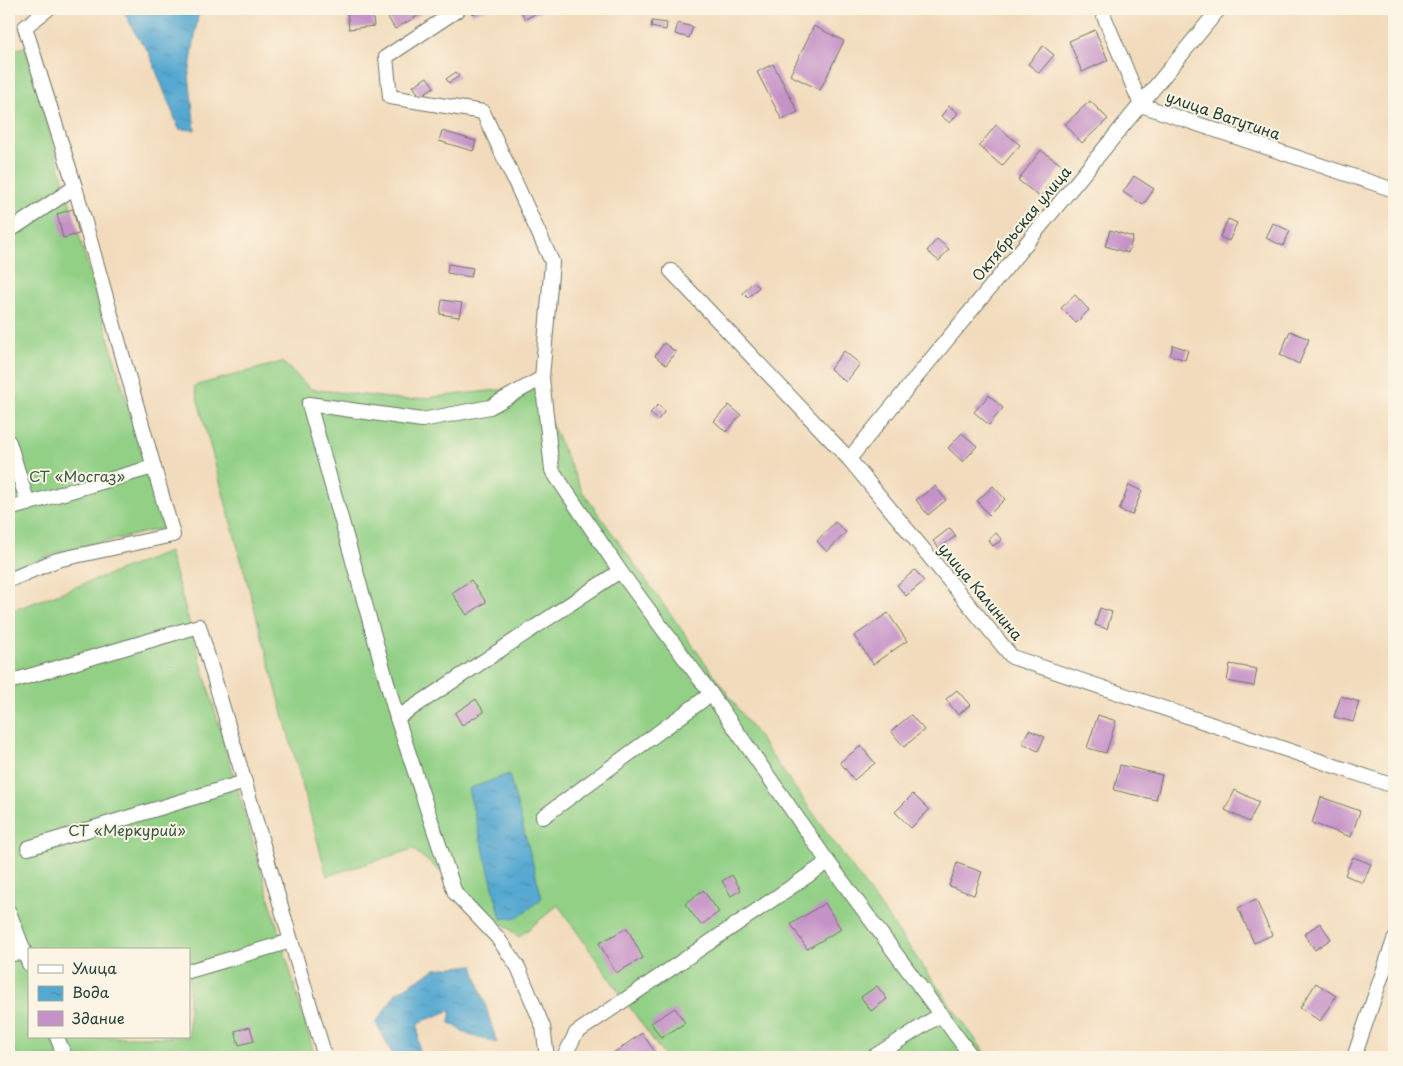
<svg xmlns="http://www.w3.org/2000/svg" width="1403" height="1066" font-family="'Playpen Sans',sans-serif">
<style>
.garden{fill:#92d086;stroke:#58865d;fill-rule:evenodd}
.water{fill:url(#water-ripples);stroke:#3a7282}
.building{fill:#c592c7}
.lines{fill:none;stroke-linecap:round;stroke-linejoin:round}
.minor-casing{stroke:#697464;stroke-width:16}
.minor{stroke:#fff;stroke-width:14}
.labels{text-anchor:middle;stroke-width:4;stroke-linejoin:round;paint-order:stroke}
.street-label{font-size:15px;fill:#1f3d34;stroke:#fcf5e5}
.park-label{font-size:15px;fill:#365a44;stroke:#fcf5e5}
</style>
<defs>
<pattern id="water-ripples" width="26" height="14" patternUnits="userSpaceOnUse" patternTransform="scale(1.25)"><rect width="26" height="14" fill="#55a8d1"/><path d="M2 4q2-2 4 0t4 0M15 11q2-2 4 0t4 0" fill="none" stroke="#468aaa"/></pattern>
</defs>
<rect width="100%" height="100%" fill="#fcf5e5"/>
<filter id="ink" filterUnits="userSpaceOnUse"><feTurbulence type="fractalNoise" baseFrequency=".02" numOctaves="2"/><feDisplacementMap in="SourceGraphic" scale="10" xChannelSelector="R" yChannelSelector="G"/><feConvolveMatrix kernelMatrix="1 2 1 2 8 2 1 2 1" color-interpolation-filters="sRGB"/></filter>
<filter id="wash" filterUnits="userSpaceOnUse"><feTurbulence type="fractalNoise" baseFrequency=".0096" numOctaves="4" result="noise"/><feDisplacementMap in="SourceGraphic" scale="20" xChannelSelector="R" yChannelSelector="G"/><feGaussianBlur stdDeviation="1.12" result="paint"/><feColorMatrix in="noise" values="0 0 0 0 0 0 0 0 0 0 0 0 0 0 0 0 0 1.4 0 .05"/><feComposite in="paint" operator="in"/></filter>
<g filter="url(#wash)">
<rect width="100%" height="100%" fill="#f2dbbc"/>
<g class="garden">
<polygon points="25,47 163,528 57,553 9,572 9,51"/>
<polygon points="282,362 311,389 407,400 534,386 582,491 988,1057 665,1057 558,905 519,937 413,849 327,876 194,386"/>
<path d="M169 552 315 1057H9V612ZM29 950H189V1037H29Z"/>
</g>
<g class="water">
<polygon points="123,9 199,9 189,75 195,130 179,129 149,53 135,33"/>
<polygon points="509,774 542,898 519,917 501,919 468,789"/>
<polygon points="473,965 497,1043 469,1035 449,1022 451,1010 418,1023 419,1057 394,1057 376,1023 396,993 435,969"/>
</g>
<g id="blocks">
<g class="building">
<polygon points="347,9 372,9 374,26 349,29"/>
<polygon points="383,9 424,9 426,11 395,29"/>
<polygon points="470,9 487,9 472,14"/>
<polygon points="520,9 546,9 525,19"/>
<polygon points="652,21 667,23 666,30 651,27"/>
<polygon points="678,23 693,27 689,38 675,34"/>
<polygon points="814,26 844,41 820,90 790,75"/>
<polygon points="1095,30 1108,60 1082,72 1069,41"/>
<polygon points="1043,46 1054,55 1039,73 1028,64"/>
<polygon points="773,64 798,112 782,120 757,72"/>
<polygon points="456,72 459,76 449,83 446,79"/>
<polygon points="427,77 434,87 420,96 413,86"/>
<polygon points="1090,101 1108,119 1082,143 1065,124"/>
<polygon points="949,106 958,113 950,123 941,116"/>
<polygon points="996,125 1020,145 1002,166 979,146"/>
<polygon points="442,131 476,141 473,151 439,141"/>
<polygon points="1041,150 1063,166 1040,197 1018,180"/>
<polygon points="1134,176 1154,189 1143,205 1123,192"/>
<polygon points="73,209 79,234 63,238 57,214"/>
<polygon points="1228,219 1237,223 1229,241 1220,237"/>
<polygon points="1273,223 1290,231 1283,246 1266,238"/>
<polygon points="1110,230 1133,237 1128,253 1105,246"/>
<polygon points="937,239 949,249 939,261 927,251"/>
<polygon points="448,264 473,268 471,277 447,273"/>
<polygon points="753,282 759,287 748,298 743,293"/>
<polygon points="1075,295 1089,310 1076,323 1061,308"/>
<polygon points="442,300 462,303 459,317 440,314"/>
<polygon points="1290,331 1309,339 1299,364 1280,355"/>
<polygon points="664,343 676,352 666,365 655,356"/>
<polygon points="1173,345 1188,350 1185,360 1170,355"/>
<polygon points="844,351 860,364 846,382 830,369"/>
<polygon points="989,395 1003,408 989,425 974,412"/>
<polygon points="658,405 665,411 658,420 650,413"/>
<polygon points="729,405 741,415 726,432 714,421"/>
<polygon points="962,433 977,446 963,462 948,448"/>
<polygon points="1129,485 1142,491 1132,515 1119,510"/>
<polygon points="935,486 946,500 928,515 916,500"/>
<polygon points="993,486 1005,499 989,515 977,501"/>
<polygon points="835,522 846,532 827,552 817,541"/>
<polygon points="950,528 956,536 939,548 933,541"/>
<polygon points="996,533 1002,540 993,546 988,540"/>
<polygon points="915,570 924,581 906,596 897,585"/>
<polygon points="471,580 486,602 467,615 452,593"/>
<polygon points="1100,608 1112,612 1107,629 1095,625"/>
<polygon points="888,613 907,641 873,664 854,636"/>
<polygon points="1230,664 1257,669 1254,686 1227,681"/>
<polygon points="957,690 970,705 958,715 946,699"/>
<polygon points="1341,696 1359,702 1353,722 1334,717"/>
<polygon points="476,699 484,712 462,725 455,713"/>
<polygon points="911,715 924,730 904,747 891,731"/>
<polygon points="1098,715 1116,721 1106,753 1087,748"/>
<polygon points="1029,730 1045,737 1038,751 1022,743"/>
<polygon points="861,746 875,763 854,780 840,762"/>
<polygon points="1120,765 1162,775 1156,800 1114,790"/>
<polygon points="1235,790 1259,802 1249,822 1225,810"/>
<polygon points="913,794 929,810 911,828 895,812"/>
<polygon points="1321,797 1360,811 1351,837 1312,823"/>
<polygon points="1353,857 1371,864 1363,883 1345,875"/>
<polygon points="957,863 982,872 974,895 949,886"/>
<polygon points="732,875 741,890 731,896 722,881"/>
<polygon points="703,890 719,912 701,925 685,904"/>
<polygon points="1256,900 1272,935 1254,943 1238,908"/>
<polygon points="825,903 841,929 807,949 791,924"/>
<polygon points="1320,923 1331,939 1315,950 1304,934"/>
<polygon points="627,928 643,958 616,973 599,943"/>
<polygon points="1316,983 1336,996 1320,1021 1300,1008"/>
<polygon points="877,986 887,999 871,1011 861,997"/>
<polygon points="675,1008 685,1023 661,1038 651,1023"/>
<polygon points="250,1027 254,1041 239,1045 235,1031"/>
<polygon points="642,1033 655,1052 647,1057 614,1057 612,1054"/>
</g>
</g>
</g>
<g filter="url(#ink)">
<use href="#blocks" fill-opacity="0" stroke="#697464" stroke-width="1"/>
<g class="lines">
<defs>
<g id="minor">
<polyline points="459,9 386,57 390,97 483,112 552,262 542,378 490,407 422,420 309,404 397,718 455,893 497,937 518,967 543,1027 547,1057"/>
<polyline points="1101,9 1141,105 1394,190"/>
<polyline points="9,231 75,187"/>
<polyline points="671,271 849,459 1012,657 1394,786"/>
<polyline points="542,378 552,470 620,571 711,694 828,862 972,1057"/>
<polyline points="9,442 28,504"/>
<polyline points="849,459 1219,9"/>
<polyline points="9,509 153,467"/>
<polyline points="9,580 57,560 173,535 75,187 25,27 48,9"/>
<polyline points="9,682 199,626 325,1057"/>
<polyline points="397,718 620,571"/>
<polyline points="543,817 711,694"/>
<polyline points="28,848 245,782"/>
<polyline points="9,912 29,964"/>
<polyline points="9,954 25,953"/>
<polyline points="189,971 291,941"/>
<polyline points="57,1037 65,1057"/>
<polyline points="564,1057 576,1033 828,862"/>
<polyline points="873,1057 940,1015"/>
<polyline points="1354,1057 1394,940"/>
</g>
</defs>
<use href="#minor" class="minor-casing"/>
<use href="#minor" class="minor"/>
</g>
</g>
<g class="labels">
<g class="street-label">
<text transform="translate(1223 116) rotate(19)" y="5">улица Ватутина</text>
<text transform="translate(1022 224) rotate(-50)" y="5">Октябрьская улица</text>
<text transform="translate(980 592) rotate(50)" y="5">улица Калинина</text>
</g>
<g class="park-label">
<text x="77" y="482">СТ «Мосгаз»</text>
<text x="127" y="836">СТ «Меркурий»</text>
</g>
</g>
<rect width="1403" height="1066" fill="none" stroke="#fcf5e5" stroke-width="30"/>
<rect x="28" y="948" width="162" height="90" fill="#fcf5e5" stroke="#a4ab9e"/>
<rect x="38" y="965" width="25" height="8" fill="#ffffff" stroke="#a4ab9e"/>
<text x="72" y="974" font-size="15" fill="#1f3d34">Улица</text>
<rect x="38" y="986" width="25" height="15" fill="url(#water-ripples)" stroke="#a4ab9e"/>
<text x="72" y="998" font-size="15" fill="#1f3d34">Вода</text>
<rect x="38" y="1011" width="25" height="15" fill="#c592c7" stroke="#a4ab9e"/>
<text x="72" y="1024" font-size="15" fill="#1f3d34">Здание</text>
</svg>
